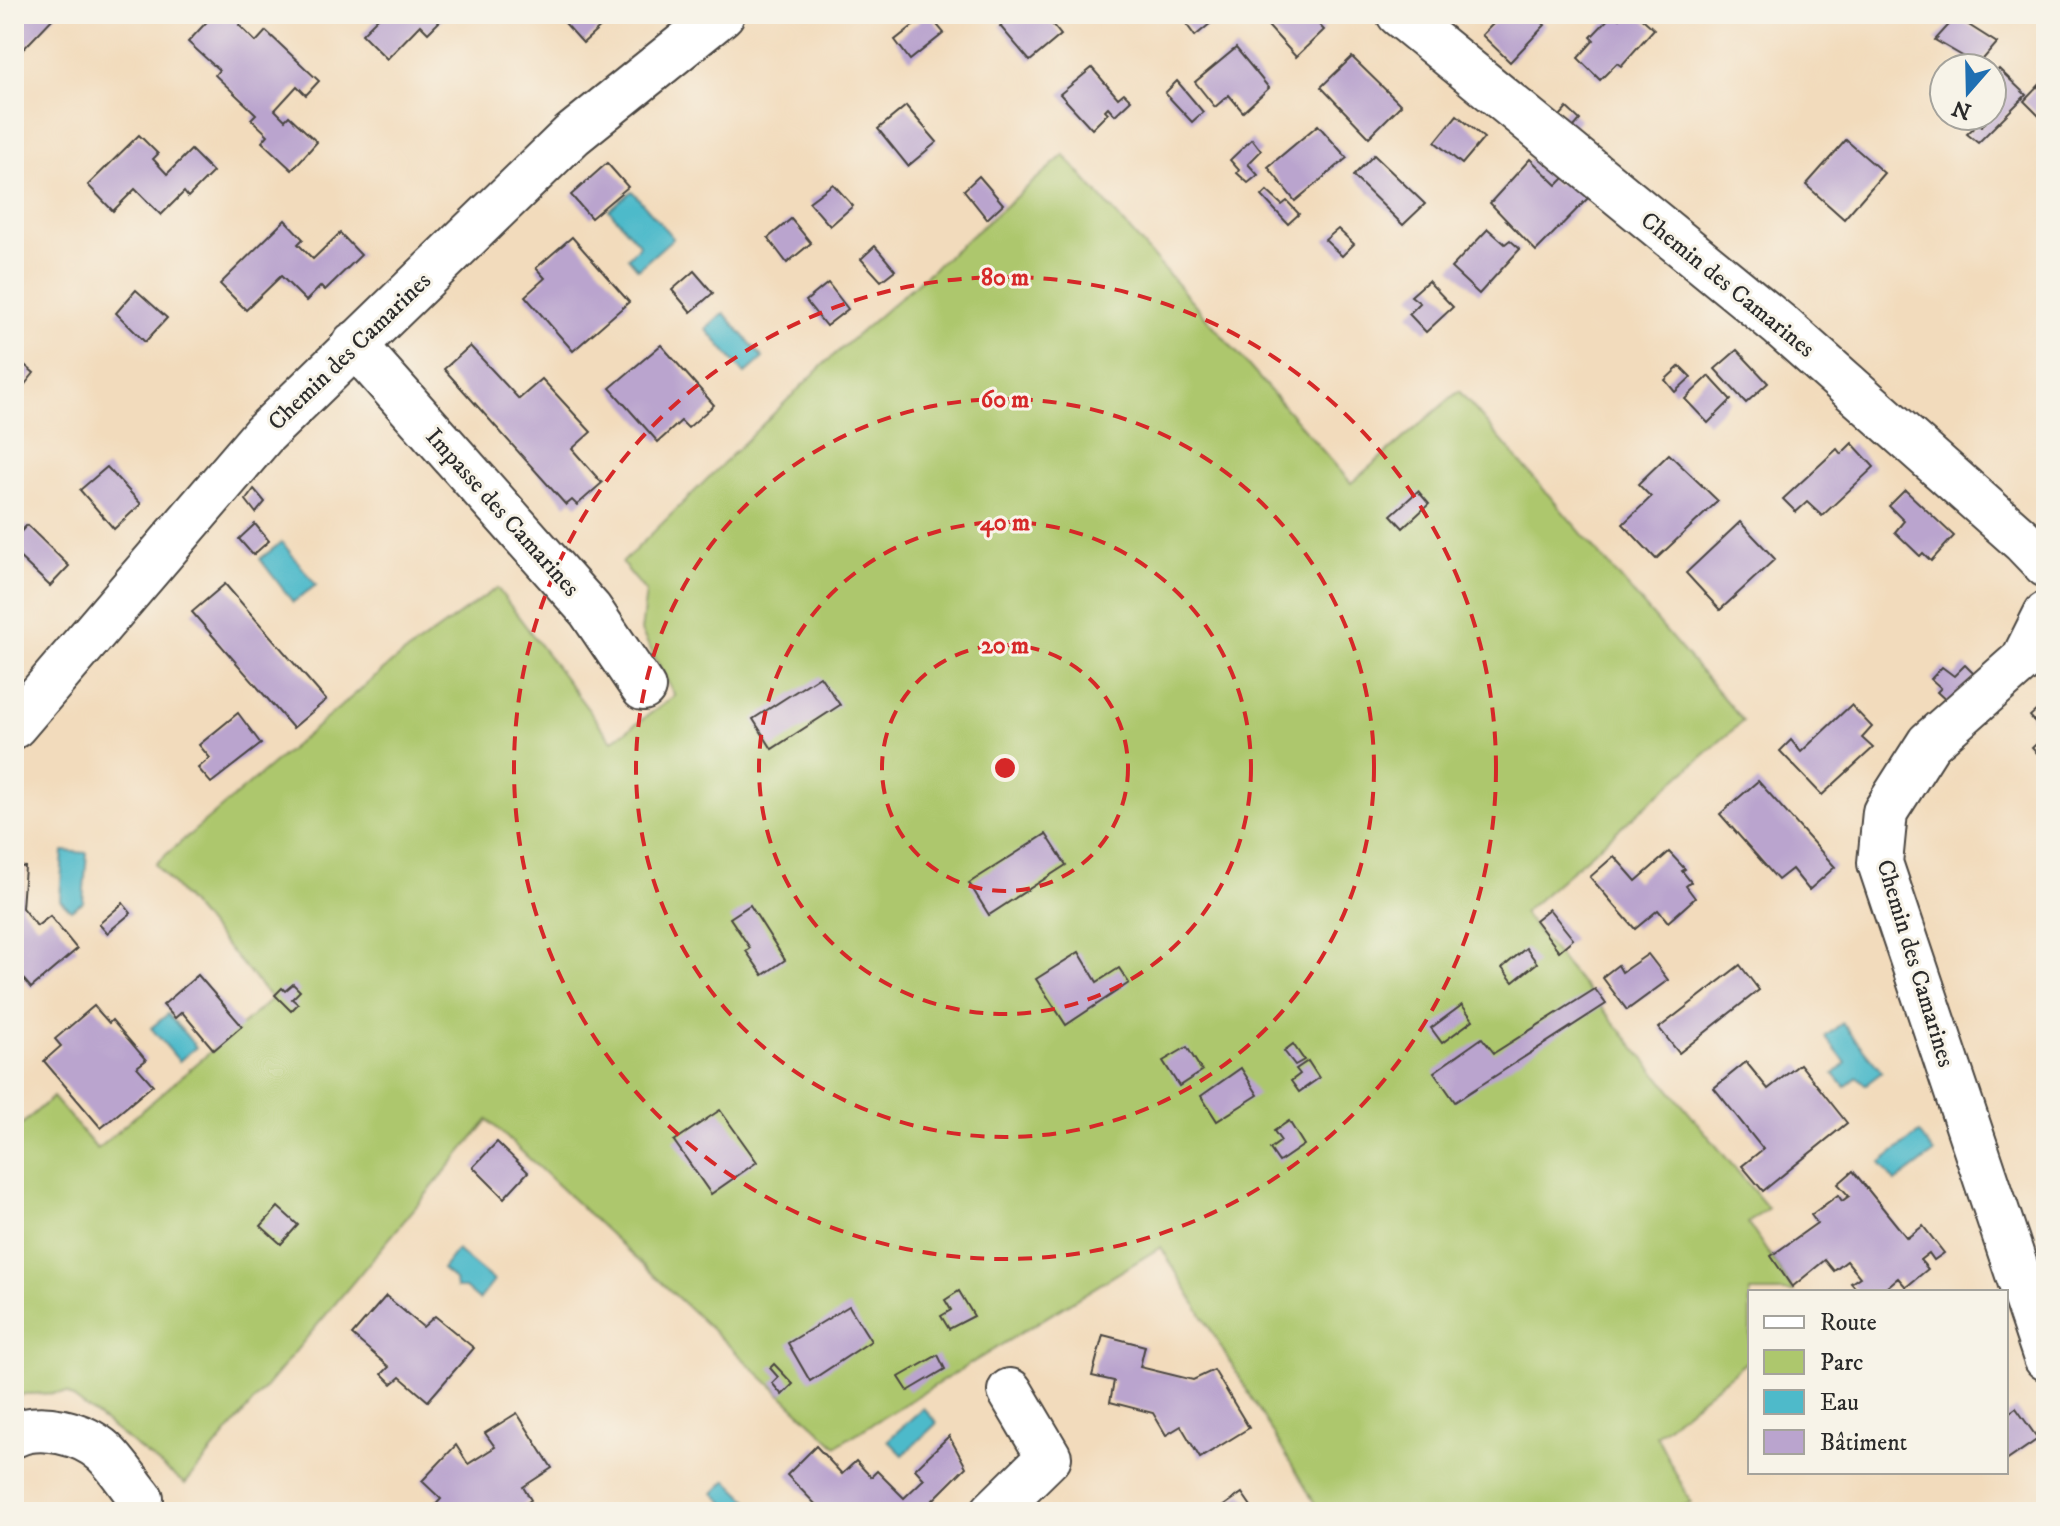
<svg xmlns="http://www.w3.org/2000/svg" width="2060" height="1526" font-family="'IM FELL DW Pica',serif">
<style>
.green{fill:#adc76d;stroke:#6c794c;stroke-width:2}
.water{fill:#4ebaca;stroke:#3c727a;stroke-width:2}
.building{fill:#baa4ce}
.lines{fill:none;stroke-linecap:round;stroke-linejoin:round}
.minor-casing{stroke:#494541;stroke-width:48}
.minor{stroke:#fff;stroke-width:44}
.ring{fill:none;stroke:#d62828;stroke-width:4;stroke-dasharray:14 10}
.labels{text-anchor:middle;stroke-width:6;stroke-linejoin:round;paint-order:stroke}
.street-label{font-size:24px;fill:#2b2b2b;stroke:#f7f3e8}
.centre{fill:#d62828;stroke:#f7f3e8;stroke-width:4}
.ring-label{font-size:24px;text-anchor:middle;font-weight:bold;fill:#d62828;stroke:#f7f3e8;stroke-width:6;stroke-linejoin:round;paint-order:stroke}
</style>
<rect width="100%" height="100%" fill="#f7f3e8"/>
<filter id="ink" filterUnits="userSpaceOnUse"><feTurbulence type="fractalNoise" baseFrequency=".0125" numOctaves="2"/><feDisplacementMap in="SourceGraphic" scale="16" xChannelSelector="R" yChannelSelector="G"/><feConvolveMatrix kernelMatrix="1 2 1 2 8 2 1 2 1" color-interpolation-filters="sRGB"/></filter>
<filter id="wash" filterUnits="userSpaceOnUse"><feTurbulence type="fractalNoise" baseFrequency=".006" numOctaves="4" result="noise"/><feDisplacementMap in="SourceGraphic" scale="32" xChannelSelector="R" yChannelSelector="G"/><feGaussianBlur stdDeviation="1.8" result="paint"/><feColorMatrix in="noise" values="0 0 0 0 0 0 0 0 0 0 0 0 0 0 0 0 0 1.4 0 .05"/><feComposite in="paint" operator="in"/></filter>
<g filter="url(#wash)">
<rect width="100%" height="100%" fill="#f2dbbc"/>
<polygon class="green" points="1064,155 1351,483 1459,391 1743,721 1523,913 1768,1208 1748,1223 1794,1292 1750,1292 1750,1359 1656,1435 1691,1503 1666,1512 1320,1512 1161,1247 836,1446 488,1120 185,1484 67,1393 24,1394 14,1400 14,1131 53,1097 97,1149 272,999 155,864 394,661 497,588 612,741 675,696 641,631 646,592 622,563 826,362"/>
<g class="water">
<polygon points="632,191 673,238 638,269 628,257 640,245 609,210"/>
<polygon points="724,313 763,358 745,374 706,329"/>
<polygon points="282,542 316,585 293,602 260,559"/>
<polygon points="63,851 87,853 83,902 71,910 60,900"/>
<polygon points="168,1014 196,1047 179,1061 151,1028"/>
<polygon points="1842,1023 1882,1072 1865,1085 1857,1077 1845,1087 1834,1074 1846,1063 1825,1037"/>
<polygon points="1919,1133 1934,1153 1895,1182 1880,1163"/>
<polygon points="457,1250 494,1281 479,1300 465,1288 456,1288 455,1280 442,1269"/>
<polygon points="923,1408 937,1423 903,1455 888,1440"/>
<polygon points="727,1480 760,1512 734,1512 714,1493"/>
</g>
<g id="blocks">
<g class="building">
<polygon points="14,14 57,14 14,59"/>
<polygon points="214,14 250,14 239,25 256,42 266,31 319,81 306,95 297,86 275,110 285,120 289,116 317,142 292,170 262,142 268,135 251,119 256,114 215,75 219,70 188,42"/>
<polygon points="382,14 441,14 444,17 428,33 420,25 387,59 362,34"/>
<polygon points="557,14 615,14 583,43"/>
<polygon points="928,14 944,33 910,60 895,40"/>
<polygon points="1014,14 1044,14 1061,35 1030,61 1000,26"/>
<polygon points="1179,14 1222,14 1195,36"/>
<polygon points="1264,14 1309,14 1324,30 1296,57 1261,18"/>
<polygon points="1503,14 1534,14 1545,25 1510,62 1482,35"/>
<polygon points="1613,14 1619,19 1624,14 1637,14 1654,29 1621,66 1617,63 1600,80 1578,58 1594,40 1591,37"/>
<polygon points="1956,17 1997,43 1978,65 1935,40"/>
<polygon points="1236,48 1269,88 1243,112 1229,95 1215,107 1195,82"/>
<polygon points="1352,57 1401,105 1369,137 1321,87"/>
<polygon points="1092,68 1118,98 1124,93 1131,100 1115,115 1108,107 1105,110 1108,113 1092,129 1060,94"/>
<polygon points="1999,69 2026,95 1978,143 1967,134 1979,123 1981,126 1985,123 1978,116 1992,116 1992,77"/>
<polygon points="2046,78 2046,123 2024,101"/>
<polygon points="1177,81 1203,112 1192,122 1165,93"/>
<polygon points="906,106 937,142 908,166 878,129"/>
<polygon points="1567,108 1580,120 1567,135 1553,124"/>
<polygon points="1457,115 1484,138 1462,164 1435,142"/>
<polygon points="1318,125 1347,158 1295,201 1268,167"/>
<polygon points="139,135 158,154 153,159 167,174 191,150 213,172 188,197 184,192 161,215 135,189 113,211 88,185"/>
<polygon points="1252,139 1261,151 1248,164 1258,175 1248,183 1237,173 1239,170 1230,160"/>
<polygon points="1846,140 1884,173 1844,219 1806,185"/>
<polygon points="1374,155 1425,204 1403,225 1353,176"/>
<polygon points="1530,159 1557,185 1569,173 1593,193 1536,251 1490,203"/>
<polygon points="607,163 628,187 591,218 571,195"/>
<polygon points="979,176 1003,204 987,219 964,190"/>
<polygon points="833,184 853,206 830,226 809,202"/>
<polygon points="1267,191 1282,205 1287,201 1299,214 1288,224 1262,196"/>
<polygon points="791,219 811,243 787,263 768,238"/>
<polygon points="285,220 303,239 298,244 313,259 340,233 361,255 325,290 321,286 306,301 281,276 246,310 220,284"/>
<polygon points="1338,229 1354,244 1342,256 1325,240"/>
<polygon points="1488,229 1505,244 1510,240 1520,249 1479,294 1451,268"/>
<polygon points="572,237 629,302 573,351 525,296 545,278 536,268"/>
<polygon points="875,246 895,270 881,281 861,259"/>
<polygon points="694,271 713,293 691,312 672,290"/>
<polygon points="1428,281 1453,307 1426,332 1409,314 1420,303 1411,296"/>
<polygon points="828,283 848,309 826,326 806,301"/>
<polygon points="136,290 167,318 145,342 116,313"/>
<polygon points="661,345 714,405 688,428 681,421 658,442 610,388"/>
<polygon points="470,346 519,399 542,379 591,432 572,449 602,483 577,505 572,500 566,505 444,369"/>
<polygon points="1737,350 1768,383 1746,403 1715,369"/>
<polygon points="14,356 34,373 14,398"/>
<polygon points="1680,366 1691,377 1675,392 1665,380"/>
<polygon points="1709,376 1731,400 1708,423 1685,399"/>
<polygon points="1852,443 1874,467 1822,516 1807,502 1796,512 1783,499 1837,449 1841,454"/>
<polygon points="1669,454 1718,501 1656,559 1623,524 1651,497 1638,484"/>
<polygon points="107,467 141,504 114,529 80,490"/>
<polygon points="254,489 265,502 256,513 246,500"/>
<polygon points="1905,490 1954,536 1931,561 1923,553 1920,556 1895,532 1904,521 1889,506"/>
<polygon points="1418,491 1429,504 1403,528 1391,515"/>
<polygon points="1740,522 1775,559 1720,610 1686,573"/>
<polygon points="255,524 269,541 253,555 239,539"/>
<polygon points="27,525 69,566 50,586 14,552 14,539"/>
<polygon points="225,584 326,700 293,728 192,612"/>
<polygon points="1965,665 1976,676 1949,703 1937,692 1941,688 1931,679 1942,667 1954,676"/>
<polygon points="820,676 840,705 772,749 753,719"/>
<polygon points="2046,702 2046,762 2032,748 2046,735 2030,716"/>
<polygon points="1851,705 1872,727 1862,738 1873,748 1822,795 1780,751 1791,740 1801,752"/>
<polygon points="238,713 261,744 211,783 198,768 210,758 199,745"/>
<polygon points="1758,781 1835,867 1809,890 1792,869 1778,880 1720,814"/>
<polygon points="1046,834 1066,865 989,915 969,883"/>
<polygon points="1669,852 1685,869 1682,871 1691,882 1686,886 1695,898 1668,922 1658,910 1635,929 1590,877 1614,856 1636,881"/>
<polygon points="14,866 25,867 22,908 37,926 50,916 77,949 31,988 14,968 21,961 14,953"/>
<polygon points="123,903 131,913 107,933 99,924"/>
<polygon points="750,905 785,960 763,975 746,951 750,948 730,918"/>
<polygon points="1549,909 1573,939 1559,951 1535,920"/>
<polygon points="1526,948 1537,963 1513,982 1502,968"/>
<polygon points="1079,952 1097,982 1119,968 1129,983 1066,1025 1036,979"/>
<polygon points="1648,954 1668,980 1627,1010 1603,978 1605,975 1618,965 1622,972"/>
<polygon points="1740,965 1759,990 1679,1053 1659,1028"/>
<polygon points="198,975 242,1026 214,1050 182,1012 175,1018 163,1005"/>
<polygon points="293,984 300,991 292,999 298,1004 291,1011 275,995 282,988 285,991"/>
<polygon points="1595,989 1606,1004 1455,1102 1434,1072 1482,1038 1494,1053"/>
<polygon points="1462,1005 1473,1020 1442,1043 1431,1028"/>
<polygon points="94,1006 109,1023 112,1020 146,1060 137,1067 153,1085 101,1128 44,1061 61,1046 55,1039"/>
<polygon points="1293,1044 1304,1060 1295,1065 1284,1051"/>
<polygon points="1187,1047 1202,1071 1179,1086 1163,1061"/>
<polygon points="1308,1061 1319,1078 1299,1092 1291,1081 1300,1074 1296,1069"/>
<polygon points="1746,1062 1768,1089 1800,1064 1847,1123 1763,1191 1742,1166 1763,1149 1714,1088"/>
<polygon points="1241,1068 1258,1095 1217,1121 1201,1096"/>
<polygon points="720,1110 757,1162 711,1194 674,1141"/>
<polygon points="1289,1121 1304,1145 1279,1162 1270,1149 1281,1141 1274,1131"/>
<polygon points="497,1142 528,1172 504,1198 473,1167"/>
<polygon points="1853,1171 1907,1238 1923,1226 1944,1253 1934,1260 1929,1253 1920,1260 1928,1269 1906,1287 1898,1278 1881,1292 1859,1292 1851,1283 1860,1277 1847,1261 1834,1271 1825,1260 1792,1287 1771,1256 1817,1223 1811,1215 1838,1195 1842,1201 1849,1196 1838,1184"/>
<polygon points="278,1207 298,1225 281,1244 261,1226"/>
<polygon points="959,1291 974,1316 949,1329 941,1316 951,1310 945,1300"/>
<polygon points="386,1296 423,1327 435,1316 474,1348 428,1401 400,1377 392,1384 382,1374 389,1367 352,1335"/>
<polygon points="849,1306 871,1341 810,1381 788,1343"/>
<polygon points="1103,1335 1145,1346 1140,1367 1193,1380 1214,1370 1249,1428 1200,1458 1181,1426 1166,1435 1153,1413 1110,1402 1114,1381 1092,1376"/>
<polygon points="938,1355 945,1369 908,1391 899,1377"/>
<polygon points="774,1364 793,1384 782,1395 772,1383 778,1377 770,1368"/>
<polygon points="2016,1408 2038,1439 2006,1461 2006,1415"/>
<polygon points="517,1413 552,1468 523,1487 531,1500 512,1512 429,1512 441,1499 422,1481 456,1445 468,1464 495,1447 485,1433"/>
<polygon points="949,1436 966,1467 921,1512 823,1512 787,1475 816,1446 842,1474 856,1461 871,1477 877,1471 904,1498 924,1479 915,1469"/>
<polygon points="1242,1493 1255,1512 1215,1512"/>
</g>
</g>
</g>
<g filter="url(#ink)">
<use href="#blocks" fill-opacity="0" stroke="#494541" stroke-width="2"/>
<g class="lines">
<defs>
<g id="minor">
<polyline points="1399,14 1781,326 2023,541 2046,565"/>
<polyline points="354,344 590,610 643,688"/>
<polyline points="2046,614 2023,660 1929,743 1885,812 1880,863 2046,1358"/>
<polyline points="14,726 263,435 572,135 722,14"/>
<path d="M14 1435C40 1422 83 1433 104 1452 118 1465 129 1484 141 1498"/>
<polyline points="993,1512 1049,1457 1010,1391"/>
</g>
</defs>
<use href="#minor" class="minor-casing"/>
<use href="#minor" class="minor"/>
</g>
</g>
<g class="ring">
<circle cx="1005" cy="768" r="123"/>
<circle cx="1005" cy="768" r="246"/>
<circle cx="1005" cy="768" r="369"/>
<circle cx="1005" cy="768" r="491"/>
</g>
<g class="labels">
<g class="street-label">
<text transform="translate(1728 284) rotate(39)" y="8">Chemin des Camarines</text>
<text transform="translate(349 351) rotate(-44)" y="8">Chemin des Camarines</text>
<text transform="translate(503 512) rotate(48)" y="8">Impasse des Camarines</text>
<text transform="translate(1916 963) rotate(73)" y="8">Chemin des Camarines</text>
</g>
</g>
<circle cx="1005" cy="768" r="12" class="centre"/>
<g class="ring-label">
<text x="1005" y="285">80 m</text>
<text x="1005" y="407">60 m</text>
<text x="1005" y="530">40 m</text>
<text x="1005" y="653">20 m</text>
</g>
<rect width="2060" height="1526" fill="none" stroke="#f7f3e8" stroke-width="48"/>
<rect x="1748" y="1290" width="260" height="184" fill="#f7f3e8" stroke="#a5a39c" stroke-width="2"/>
<rect x="1764" y="1316" width="40" height="12" fill="#ffffff" stroke="#a5a39c" stroke-width="2"/>
<text x="1820" y="1330" font-size="24" fill="#2b2b2b">Route</text>
<rect x="1764" y="1350" width="40" height="24" fill="#adc76d" stroke="#a5a39c" stroke-width="2"/>
<text x="1820" y="1370" font-size="24" fill="#2b2b2b">Parc</text>
<rect x="1764" y="1390" width="40" height="24" fill="#4ebaca" stroke="#a5a39c" stroke-width="2"/>
<text x="1820" y="1410" font-size="24" fill="#2b2b2b">Eau</text>
<rect x="1764" y="1430" width="40" height="24" fill="#baa4ce" stroke="#a5a39c" stroke-width="2"/>
<text x="1820" y="1450" font-size="24" fill="#2b2b2b">Bâtiment</text>
<g transform="translate(1968 92) rotate(200)"><circle r="38" fill="#f7f3e8" stroke="#a5a39c" stroke-width="2"/>
<path d="M0-6L14 30L0 20L-14 30Z" fill="#1f6fb2"/>
<text y="-12" font-size="22" font-weight="bold" text-anchor="middle" fill="#2b2b2b">N</text>
</g>
</svg>
